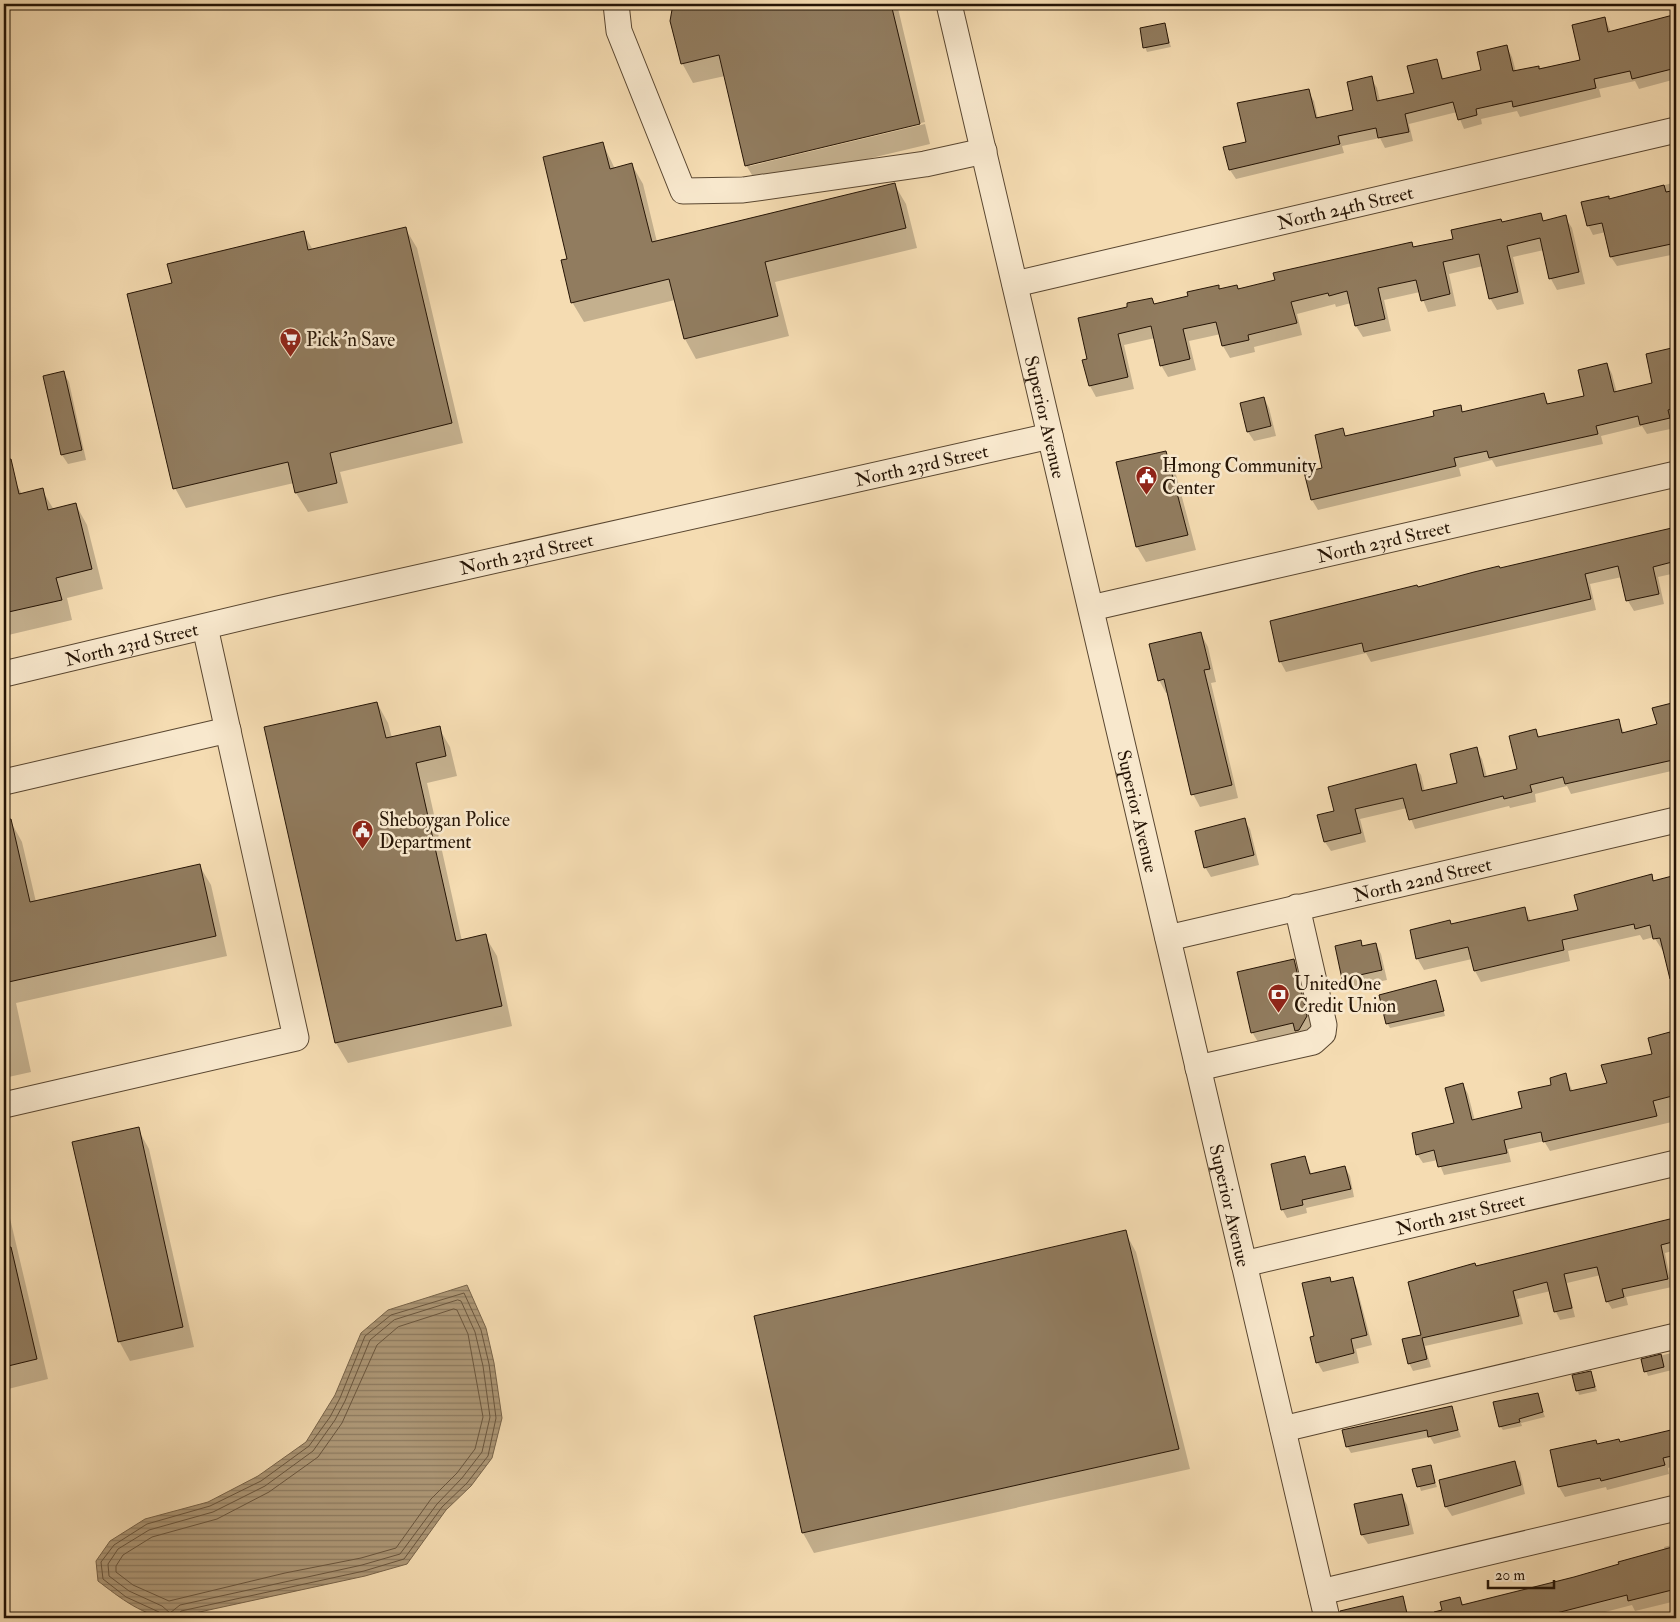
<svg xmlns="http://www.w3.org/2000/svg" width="1680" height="1622" font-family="'IM FELL Double Pica',serif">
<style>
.water{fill:url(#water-rules);stroke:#776349}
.shadow{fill:#0003}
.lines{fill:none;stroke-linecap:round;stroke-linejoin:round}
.shore{stroke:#6a563e;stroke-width:1}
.building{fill:#917c5f;stroke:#251405}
.minor-casing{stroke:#594630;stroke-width:27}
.minor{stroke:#f8e8cd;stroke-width:25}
.labels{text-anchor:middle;stroke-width:5;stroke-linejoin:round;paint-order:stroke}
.street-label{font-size:19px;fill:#251405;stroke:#f8e8cd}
.poi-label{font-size:19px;fill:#251405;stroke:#f8e8cd;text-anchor:start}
</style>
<defs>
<pattern id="water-rules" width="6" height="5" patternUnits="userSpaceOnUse" patternTransform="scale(1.25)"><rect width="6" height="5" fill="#ae9877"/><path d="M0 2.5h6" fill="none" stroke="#8d7b60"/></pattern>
</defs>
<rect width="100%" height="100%" fill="#f5dcb2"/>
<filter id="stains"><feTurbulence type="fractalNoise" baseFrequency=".004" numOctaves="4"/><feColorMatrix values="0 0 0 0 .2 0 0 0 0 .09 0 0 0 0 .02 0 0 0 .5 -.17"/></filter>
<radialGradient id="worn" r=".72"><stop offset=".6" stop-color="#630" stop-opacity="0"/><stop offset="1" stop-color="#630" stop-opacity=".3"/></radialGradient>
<path class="water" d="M467 1285 486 1328 494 1363 502 1418 492 1458 471 1486 446 1510 407 1564 365 1576 172 1618C145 1618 119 1597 98 1581L96 1561 110 1541 145 1519 208 1502 258 1476 306 1442 335 1395 361 1333 388 1310Z"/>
<g class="shadow">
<polygon points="675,4 897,4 925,122 750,163 750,166 925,124 930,144 758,185 746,165 725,76 693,83 682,63 672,21"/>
<polygon points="1672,17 1676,24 1676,79 1639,89 1635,81 1599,89 1601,97 1520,117 1517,111 1481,119 1482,124 1464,129 1457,112 1409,124 1413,141 1385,148 1380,138 1342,146 1344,153 1236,179 1230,170 1247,143 1308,91 1314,101 1318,119 1354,111 1371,78 1377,88 1380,101 1415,94 1436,60 1444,80 1482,71 1507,47 1512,57 1516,72 1581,61 1605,19 1611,32"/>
<polygon points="1164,24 1171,47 1147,52 1145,47"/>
<polygon points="603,144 615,169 632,165 643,184 657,242 894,184 906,204 917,248 775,282 789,336 696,359 685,339 675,300 584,322 572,302 569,260"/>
<polygon points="1676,182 1676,254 1617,266 1611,257 1606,232 1593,235 1588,225 1609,200"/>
<polygon points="1540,214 1544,222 1565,217 1572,228 1585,284 1557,290 1551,279 1544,250 1513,257 1524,304 1497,310 1490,298 1483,266 1449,274 1456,306 1428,312 1420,292 1384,300 1391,331 1363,337 1356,326 1351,303 1336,307 1335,304 1297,314 1302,335 1254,347 1255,352 1230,358 1223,346 1221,334 1189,341 1196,370 1168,377 1161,365 1155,338 1124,345 1134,389 1096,397 1090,386 1089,360 1129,308 1152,299 1155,305 1189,297 1218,286 1220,290 1237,286 1239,290 1411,244 1414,248 1454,240 1503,224"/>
<polygon points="405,228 417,248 463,443 340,472 348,503 308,512 296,493 294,483 186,508 175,488 303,233 313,250"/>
<polygon points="1675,349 1676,419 1673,419 1675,428 1647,434 1642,426 1601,436 1603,444 1496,467 1492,460 1459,468 1461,476 1318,510 1312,500 1306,473 1324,469 1342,430 1346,437 1435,417 1460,406 1463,413 1543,395 1549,405 1586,396 1607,364 1612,374 1617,393 1654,384"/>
<polygon points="63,372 69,382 86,460 68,464 62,455"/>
<polygon points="1264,398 1269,408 1276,436 1254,441 1248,432"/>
<polygon points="1165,452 1174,467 1196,550 1146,562 1137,547 1118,463"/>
<polygon points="16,484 22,494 42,490 54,510 76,505 87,525 103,589 67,598 72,620 4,636 4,487"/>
<polygon points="1676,527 1676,573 1658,577 1664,604 1634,611 1628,601 1622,577 1590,584 1596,610 1371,662 1366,653 1286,672 1280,661 1418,588"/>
<polygon points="1201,634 1208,647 1216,682 1211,683 1238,798 1200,807 1193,794 1168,693 1166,693 1159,680"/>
<polygon points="377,703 388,723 392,738 439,728 450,747 457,776 427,783 462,941 485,936 497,956 512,1026 348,1063 336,1043 266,728"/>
<polygon points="1676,703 1676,770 1571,794 1567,786 1535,794 1536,802 1510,808 1509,806 1415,829 1407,808 1360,819 1366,842 1331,851 1325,842 1318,816 1336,812 1415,766 1421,775 1425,792 1458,783 1476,749 1482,759 1487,777 1519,770 1535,730 1540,738 1618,721 1625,734 1658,725 1654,709"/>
<polygon points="1244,820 1250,829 1259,865 1211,877 1205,867"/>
<polygon points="11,822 22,842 36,902 199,865 211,885 227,956 16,1003 31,1072 4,1078 4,823"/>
<polygon points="1651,876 1655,882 1676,877 1676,963 1671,964 1654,937 1643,940 1640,935 1568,951 1570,961 1481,982 1475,971 1472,959 1424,970 1417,958 1451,926 1524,908 1531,921 1579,911"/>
<polygon points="1360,942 1364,947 1376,945 1381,954 1387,980 1349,988 1343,978"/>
<polygon points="1294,960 1302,975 1315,1032 1261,1047 1252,1032"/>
<polygon points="1436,982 1445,1016 1390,1028 1387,1023"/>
<polygon points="1670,1034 1676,1049 1676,1121 1550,1151 1544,1141 1508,1149 1511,1162 1444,1175 1438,1160 1423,1163 1417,1154 1455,1124 1463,1085 1468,1094 1475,1121 1523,1109 1565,1075 1573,1092 1608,1084 1654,1055"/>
<polygon points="138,1129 149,1149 194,1347 130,1361 119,1341"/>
<polygon points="1305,1158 1312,1175 1345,1167 1350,1176 1354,1197 1306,1208 1307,1213 1287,1218 1282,1209"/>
<polygon points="4,1193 48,1379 4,1390"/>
<polygon points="1676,1220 1676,1250 1665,1253 1672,1287 1626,1297 1628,1305 1612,1309 1607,1301 1601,1275 1567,1283 1575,1317 1560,1320 1556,1312 1551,1291 1517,1299 1523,1324 1425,1346 1431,1367 1413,1371 1409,1363 1422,1336 1476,1267"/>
<polygon points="1125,1232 1136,1252 1190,1469 814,1553 803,1533 756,1317"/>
<polygon points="1329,1278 1332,1283 1352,1278 1357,1288 1372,1345 1356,1349 1359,1363 1323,1372 1317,1362 1316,1337"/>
<polygon points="1676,1352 1676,1369 1648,1376 1642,1360"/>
<polygon points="1591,1372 1597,1391 1579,1395 1573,1376"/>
<polygon points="1537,1394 1545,1417 1521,1423 1522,1426 1503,1430 1500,1426"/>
<polygon points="1451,1408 1461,1437 1434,1444 1430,1437 1351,1453 1347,1446 1344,1431"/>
<polygon points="1676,1431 1676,1466 1668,1468 1669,1474 1607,1490 1606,1487 1565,1497 1559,1487 1551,1451 1621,1443"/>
<polygon points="1514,1463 1520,1472 1525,1494 1452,1516 1446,1507"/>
<polygon points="1430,1466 1437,1487 1421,1491 1414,1470"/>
<polygon points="1402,1495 1407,1505 1414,1534 1368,1544 1362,1535"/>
<polygon points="1676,1544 1676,1601 1635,1611 1632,1605 1582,1618 1439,1618 1445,1617 1460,1598 1464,1606 1574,1578 1665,1551 1664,1547"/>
<polygon points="1402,1598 1410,1618 1365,1618 1362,1607"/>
</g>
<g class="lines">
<g class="shore">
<polygon points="458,1300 461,1301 475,1332 483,1366 490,1417 482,1452 462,1478 437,1504 400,1554 362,1565 180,1605 170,1613 162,1606 129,1591 109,1576 108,1564 118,1549 149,1530 213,1512 265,1486 313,1451 335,1420 345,1401 370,1340 394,1320"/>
<polygon points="454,1309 457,1310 468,1334 483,1417 475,1449 457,1473 431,1499 396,1548 361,1558 285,1573 169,1601 133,1585 116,1572 116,1566 123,1555 152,1537 217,1519 269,1492 318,1457 342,1423 377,1345 398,1327"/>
<polyline points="162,1618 159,1612 126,1597 103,1579 101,1562 114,1545 147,1524 210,1506 261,1481 309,1446 330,1417 340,1398 365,1336 391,1315 464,1293 481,1330 489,1364 496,1418 488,1456 467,1483 442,1507 404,1559 364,1571 181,1611 177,1618"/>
</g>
</g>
<g class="building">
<polygon points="673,4 891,4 920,124 745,166 719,55 681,64 670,21"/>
<polygon points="1673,15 1676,29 1676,68 1632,79 1630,71 1594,79 1596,88 1513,107 1512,101 1476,109 1477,115 1458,120 1453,102 1405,114 1409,132 1378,138 1376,128 1338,136 1340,144 1229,170 1223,147 1246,142 1237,103 1309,89 1316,118 1353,110 1347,82 1372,76 1377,101 1414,93 1407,66 1437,59 1442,79 1481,70 1477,52 1507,45 1513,71 1539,66 1539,69 1580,60 1572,25 1605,17 1608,32"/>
<polygon points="1165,23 1169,43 1143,48 1140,28"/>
<polygon points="603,142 610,169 632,163 652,242 895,183 906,228 765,262 778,316 684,339 669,279 571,303 561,260 567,259 543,157"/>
<polygon points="1664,185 1666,192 1676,190 1676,243 1610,257 1602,223 1587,226 1581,202 1609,196 1609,199"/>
<polygon points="1541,213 1543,221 1566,215 1579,272 1549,279 1540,238 1507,246 1518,292 1489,299 1479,254 1443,262 1450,294 1421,301 1416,280 1378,288 1385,319 1355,326 1347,291 1329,296 1328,293 1291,302 1297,323 1248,335 1249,340 1222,346 1216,322 1183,329 1190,359 1160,366 1151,326 1118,334 1128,377 1089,386 1082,360 1087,359 1078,318 1127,307 1127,303 1152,298 1154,304 1188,296 1187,292 1219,285 1219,289 1237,285 1238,289 1275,280 1273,273 1412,242 1413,247 1453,239 1451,230 1501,219 1502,222"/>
<polygon points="406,227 452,423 330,453 337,483 295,493 288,462 173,489 127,294 172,283 167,264 304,231 308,250"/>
<polygon points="1676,347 1676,408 1668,410 1670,418 1640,425 1638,416 1596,426 1598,434 1489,458 1487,451 1454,458 1456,466 1311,500 1304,472 1322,468 1315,435 1343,428 1345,436 1434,416 1433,411 1461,405 1462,412 1544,393 1547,404 1584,396 1578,370 1607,363 1614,392 1652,383 1646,354"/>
<polygon points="64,371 82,450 61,455 43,376"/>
<polygon points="1264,397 1271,426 1247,432 1240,403"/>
<polygon points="1166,451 1188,535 1136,547 1116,462"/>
<polygon points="11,459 19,494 43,488 48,510 76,503 92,569 56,578 62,600 4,613 4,460"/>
<polygon points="1676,527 1676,561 1653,567 1659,594 1626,601 1618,566 1585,574 1591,599 1364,652 1362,643 1279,662 1270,621 1417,585 1418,587 1474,572 1499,566 1500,568"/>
<polygon points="1201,632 1210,669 1204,670 1232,785 1191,795 1164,679 1158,681 1149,644"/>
<polygon points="377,702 386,738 440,726 446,756 416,763 456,941 486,934 502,1006 335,1043 264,727"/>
<polygon points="1676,702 1676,750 1671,751 1673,760 1565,784 1563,777 1530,785 1532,792 1504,799 1503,796 1409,820 1403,798 1355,809 1361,833 1324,842 1317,815 1334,811 1328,787 1416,764 1422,791 1457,783 1450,754 1477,747 1484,777 1517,769 1509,736 1536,729 1538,737 1619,719 1622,733 1657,724 1652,708"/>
<polygon points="1245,818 1254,855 1204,868 1195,831"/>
<polygon points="11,819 30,902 200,864 216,936 4,983 4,820"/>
<polygon points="1652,874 1653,881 1676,875 1676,978 1670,979 1660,938 1653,939 1650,925 1635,929 1634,924 1562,940 1564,950 1474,971 1468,947 1416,959 1410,930 1450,920 1451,924 1525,907 1528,921 1578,910 1574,895"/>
<polygon points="1361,940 1362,946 1376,943 1382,970 1342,979 1335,946"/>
<polygon points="1294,959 1307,1016 1299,1030 1295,1031 1293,1023 1251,1033 1237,972"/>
<polygon points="1436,980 1444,1011 1386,1024 1379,995"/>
<polygon points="1670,1032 1676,1057 1676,1095 1653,1101 1657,1116 1543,1142 1541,1132 1504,1140 1507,1153 1438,1167 1434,1150 1416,1155 1412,1133 1454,1123 1445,1088 1463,1083 1472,1120 1522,1108 1518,1092 1551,1085 1550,1078 1566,1073 1570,1091 1607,1083 1601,1065 1652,1054 1648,1038"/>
<polygon points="139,1127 183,1327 118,1342 72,1142"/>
<polygon points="1305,1156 1310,1174 1345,1166 1351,1189 1302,1200 1303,1205 1281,1210 1271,1164"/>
<polygon points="1674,1218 1676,1241 1661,1245 1668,1279 1622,1289 1624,1297 1606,1302 1597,1267 1564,1274 1572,1308 1554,1312 1547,1282 1513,1291 1519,1316 1422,1338 1427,1359 1408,1364 1402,1339 1421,1335 1408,1282 1475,1263 1476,1266"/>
<polygon points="1126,1230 1179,1449 802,1533 754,1316"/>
<polygon points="11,1247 37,1359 4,1367 4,1248"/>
<polygon points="1330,1277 1331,1282 1353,1277 1367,1335 1351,1339 1354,1353 1316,1363 1310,1337 1314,1336 1302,1283"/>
<polygon points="1661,1354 1664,1367 1644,1372 1641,1359"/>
<polygon points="1591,1371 1595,1387 1576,1391 1572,1375"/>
<polygon points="1538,1393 1543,1412 1519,1419 1520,1422 1499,1427 1493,1402"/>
<polygon points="1452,1406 1458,1430 1428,1437 1427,1430 1346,1447 1342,1430"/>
<polygon points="1671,1430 1676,1455 1663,1458 1665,1465 1601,1481 1600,1478 1558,1487 1550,1450 1596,1440 1597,1444 1619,1439 1620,1442"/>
<polygon points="1515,1461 1521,1485 1445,1507 1439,1480"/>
<polygon points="1431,1465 1435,1483 1417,1487 1412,1469"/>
<polygon points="1402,1494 1409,1525 1361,1535 1354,1504"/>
<polygon points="1676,1546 1676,1589 1628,1601 1627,1595 1537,1618 1434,1618 1434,1612 1442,1610 1440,1602 1460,1597 1462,1605 1574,1577 1619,1564 1618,1562"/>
<polygon points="1403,1596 1408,1618 1341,1618 1340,1611"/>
</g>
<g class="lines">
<defs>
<g id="minor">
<polyline points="616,4 619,31 683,191 743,190 925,164 984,151"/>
<path id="s1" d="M949 4 1327 1618"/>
<path id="s2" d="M1015 284 1676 130"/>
<path id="s3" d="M1091 608 1676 474"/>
<path id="s4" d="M4 674 278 609 1050 436"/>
<polyline points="4,782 228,730"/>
<path id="s5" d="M1168 938 1676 820"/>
<polyline points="1198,1068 1313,1042 1323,1033 1324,1025 1297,907"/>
<polyline points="4,1105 296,1038 205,627"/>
<path id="s6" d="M1244 1264 1676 1163"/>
<polyline points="1283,1429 1676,1336"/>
<polyline points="1321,1592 1676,1508"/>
</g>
</defs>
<use href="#minor" class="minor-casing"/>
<use href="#minor" class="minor"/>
</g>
<defs>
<symbol id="supermarket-pin" viewBox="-11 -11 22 30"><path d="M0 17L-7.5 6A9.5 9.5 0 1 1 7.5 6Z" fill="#8f2418" stroke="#f8e8cd"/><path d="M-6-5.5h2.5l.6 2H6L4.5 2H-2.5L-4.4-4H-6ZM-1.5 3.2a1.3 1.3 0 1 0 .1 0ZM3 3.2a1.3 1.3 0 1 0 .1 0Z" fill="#fff"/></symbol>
<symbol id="civic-pin" viewBox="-11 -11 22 30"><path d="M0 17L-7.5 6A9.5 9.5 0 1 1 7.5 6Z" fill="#8f2418" stroke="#f8e8cd"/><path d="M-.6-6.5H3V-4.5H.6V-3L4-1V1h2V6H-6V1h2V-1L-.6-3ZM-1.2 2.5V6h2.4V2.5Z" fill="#fff"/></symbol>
<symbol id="bank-pin" viewBox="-11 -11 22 30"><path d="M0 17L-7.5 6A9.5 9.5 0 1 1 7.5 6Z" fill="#8f2418" stroke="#f8e8cd"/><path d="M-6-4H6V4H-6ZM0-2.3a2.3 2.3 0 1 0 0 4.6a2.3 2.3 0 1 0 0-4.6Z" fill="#fff"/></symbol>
</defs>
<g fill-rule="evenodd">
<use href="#supermarket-pin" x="278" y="326" width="25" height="34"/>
<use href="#civic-pin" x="1134" y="464" width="25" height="34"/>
<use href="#civic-pin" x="350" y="818" width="25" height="34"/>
<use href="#bank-pin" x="1266" y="982" width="25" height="34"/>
</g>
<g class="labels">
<g class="street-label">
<text dy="7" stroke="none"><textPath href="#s2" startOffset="339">North 24th Street</textPath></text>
<text dy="7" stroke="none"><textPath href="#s1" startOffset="424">Superior Avenue</textPath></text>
<text dy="7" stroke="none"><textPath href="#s4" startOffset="941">North 23rd Street</textPath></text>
<text dy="7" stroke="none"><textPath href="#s3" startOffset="300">North 23rd Street</textPath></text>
<text dy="7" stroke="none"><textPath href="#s4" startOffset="536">North 23rd Street</textPath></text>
<text dy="7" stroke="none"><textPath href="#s4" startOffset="131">North 23rd Street</textPath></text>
<text dy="7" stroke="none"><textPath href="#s1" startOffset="829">Superior Avenue</textPath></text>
<text dy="7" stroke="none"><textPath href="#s5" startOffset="261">North 22nd Street</textPath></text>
<text dy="7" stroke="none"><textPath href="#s1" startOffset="1234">Superior Avenue</textPath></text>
<text dy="7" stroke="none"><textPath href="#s6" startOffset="222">North 21st Street</textPath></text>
</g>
<g class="poi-label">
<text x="306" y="346">Pick 'n Save</text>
<text x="1162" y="472">Hmong Community<tspan x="1162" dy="22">Center</tspan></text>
<text x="379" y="826">Sheboygan Police<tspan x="379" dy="22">Department</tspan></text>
<text x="1294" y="990">UnitedOne<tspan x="1294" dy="22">Credit Union</tspan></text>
</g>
</g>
<rect width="1680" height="1622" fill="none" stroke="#f5dcb2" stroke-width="20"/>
<rect x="5" y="5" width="1670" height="1612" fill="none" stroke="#251405" stroke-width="2.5"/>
<rect x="10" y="10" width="1660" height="1602" fill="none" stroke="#251405"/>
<path d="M1488 1580v8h66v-8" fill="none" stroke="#251405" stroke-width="2.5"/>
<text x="1495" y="1580" font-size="15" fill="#251405" stroke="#f8e8cd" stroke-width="4" paint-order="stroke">20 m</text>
<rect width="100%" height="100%" filter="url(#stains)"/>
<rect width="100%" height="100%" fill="url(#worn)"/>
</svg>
